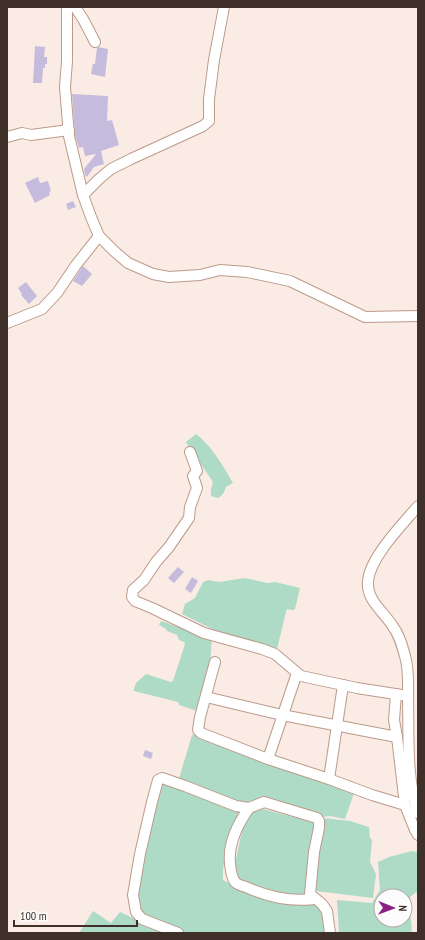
<svg xmlns="http://www.w3.org/2000/svg" width="425" height="940" font-family="'PT Sans Narrow',sans-serif">
<style>
.green{fill:#aedbc6;fill-rule:evenodd}
.building{fill:#c5bcdd}
.lines{fill:none;stroke-linecap:round;stroke-linejoin:round}
.minor-casing{stroke:#bc9a8a;stroke-width:12}
.minor{stroke:#fff;stroke-width:10}
</style>
<rect width="100%" height="100%" fill="#faebe4"/>
<g class="green">
<path d="M196 434C212 446 223 466 233 483L226 487 223 494 218 498 211 496V490L213 482 186 442Z"/>
<polygon points="245,578 267,583 275,582 300,588 295,609 293,610 287,609 286,612 277,649 269,648 212,629 182,614 185,604 195,598 203,582 208,580 219,582"/>
<polygon points="161,621 212,639 210,664 197,711 179,705 178,702 134,691 134,689 136,683 146,674 171,682 173,681 185,644 184,642 179,640 177,635 167,631 166,629 159,625"/>
<polygon points="196,734 354,793 345,819 330,816 321,817 265,801 248,807 178,782 192,735"/>
<path d="M165 782 243 811C235 831 221 858 223 880L231 884 296 903 313 904 325 911 326 921 325 933H183L150 920 137 908 141 868 158 786Z"/>
<polygon points="259,808 316,823 305,898 271,895 236,880 233,873 244,821 248,812"/>
<path d="M323 818 350 821 369 827 370 838 372 840 370 862 376 874 373 898 316 891C318 866 319 842 323 818Z"/>
<path d="M412 851 418 852V892L415 893 409 898 412 933H339L337 900 372 903 380 890 378 862 389 857ZM381 896H405V920H381Z"/>
<polygon points="93,911 111,923 120,912 142,922 174,933 79,933"/>
</g>
<g class="building">
<polygon points="35,46 45,47 44,57 47,57 47,64 45,64 45,68 43,68 42,83 33,83"/>
<polygon points="98,47 108,49 105,77 91,74 93,64 95,64 97,48"/>
<polygon points="72,94 108,96 107,121 112,120 119,145 101,151 104,164 94,167 87,177 85,175 84,169 96,154 85,156 83,147 79,148 75,135"/>
<polygon points="38,177 40,183 48,181 51,191 49,192 50,195 35,203 25,183"/>
<polygon points="73,201 76,207 68,210 66,204"/>
<polygon points="83,266 92,274 82,286 73,281"/>
<polygon points="26,282 37,296 29,304 21,295 22,294 18,288"/>
<polygon points="178,567 184,572 174,583 168,578"/>
<polygon points="192,577 198,581 191,593 185,589"/>
<polygon points="145,750 153,753 151,759 143,756"/>
</g>
<g class="lines">
<defs>
<g id="minor">
<polyline points="67,7 67,61 65,87 69,136 83,195 91,217 99,236 114,251 128,263 153,274 169,277 200,275 220,270 247,272 290,281 365,317 418,316"/>
<polyline points="75,7 83,19 95,42"/>
<polyline points="7,137 22,133 31,135 69,130"/>
<polyline points="83,195 99,179 111,169 131,159 203,126 209,121 209,99 214,60 224,7"/>
<polyline points="7,323 42,309 57,293 76,265 99,236"/>
<polyline points="190,452 197,471 193,476 197,488 190,507 189,518 169,547 156,562 144,580 133,590 132,597 135,601 152,608 204,633 262,649 275,654 301,676 357,688 408,696"/>
<path d="M418 506C403 524 370 557 368 581 366 600 383 611 392 625 399 634 402 645 405 656 409 669 408 684 408 698 409 735 406 778 418 813"/>
<polyline points="215,662 200,717 198,730 201,733 268,759 329,779 372,795 405,805"/>
<polyline points="396,694 394,720 397,737 405,805 415,830 418,835"/>
<polyline points="206,697 282,715 397,737"/>
<polyline points="268,759 297,673"/>
<polyline points="329,779 343,685"/>
<path d="M249 808C237 825 228 843 230 864 231 871 231 876 235 882 238 885 242 886 246 887 268 897 291 902 314 899"/>
<polyline points="178,933 142,919 136,912 133,895 140,854 152,802 158,780 162,778 185,786 236,806 249,808 264,802 317,818 319,821 319,828 314,852 310,894 322,904 327,911 330,933"/>
</g>
</defs>
<use href="#minor" class="minor-casing"/>
<use href="#minor" class="minor"/>
</g>
<rect width="425" height="940" fill="none" stroke="#3f312a" stroke-width="16"/>
<g transform="translate(393 908) rotate(91)"><circle r="19" fill="#fcfcfc" stroke="#b0aba8"/>
<path d="M0-3L7 15L0 10L-7 15Z" fill="#8a1f84"/>
<text y="-6" font-size="11" font-weight="bold" text-anchor="middle" fill="#3f312a">N</text>
</g>
<path d="M14 920v6h123v-6" fill="none" stroke="#3f312a" stroke-width="2"/>
<text x="20" y="920" font-size="12" fill="#3f312a" stroke="#fcfcfc" stroke-width="3" paint-order="stroke">100 m</text>
</svg>
